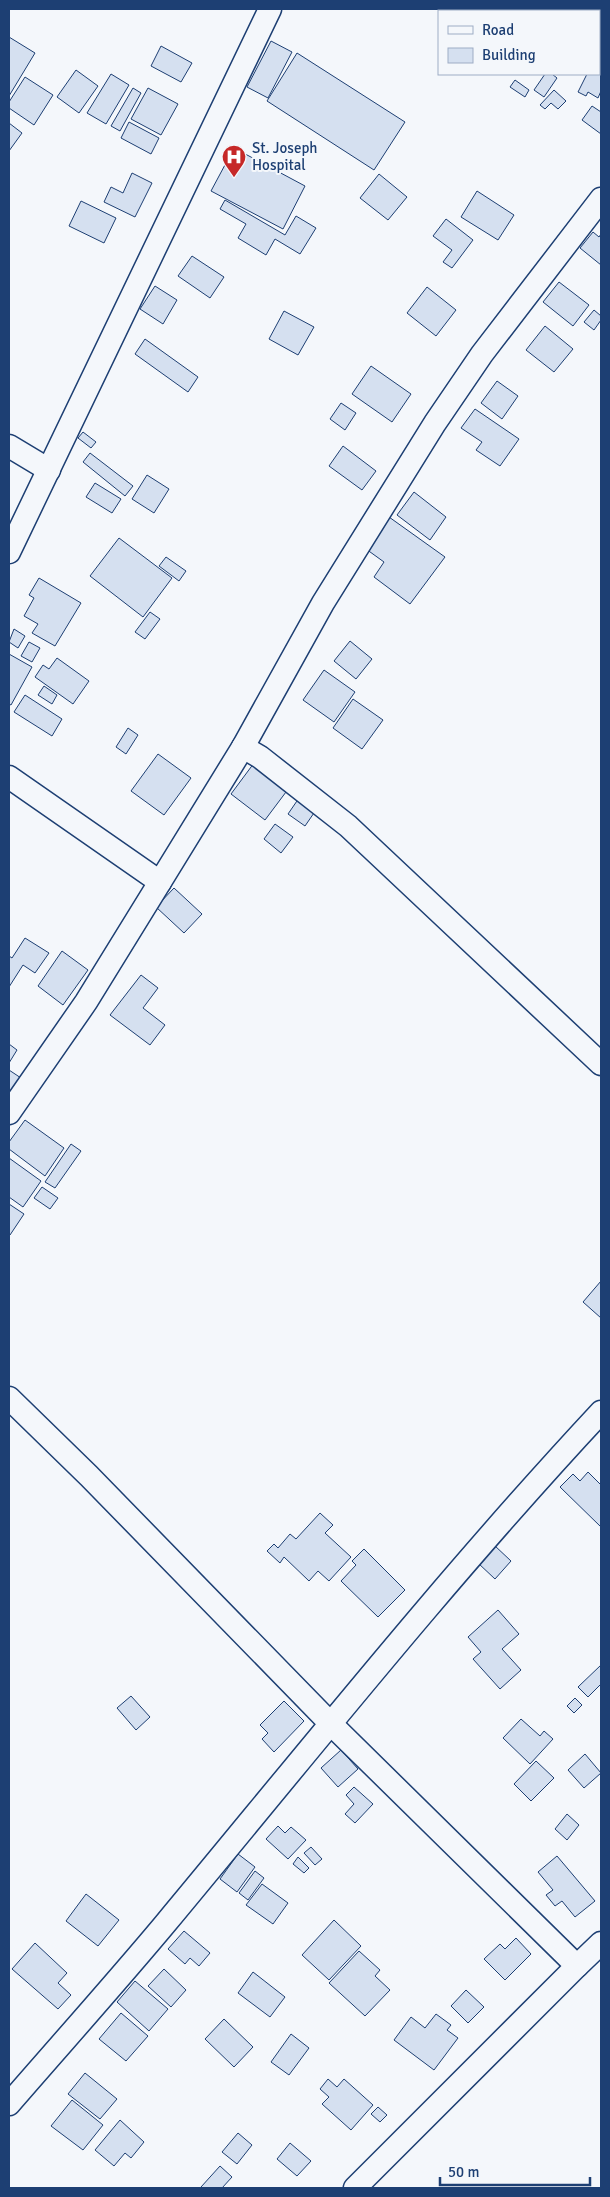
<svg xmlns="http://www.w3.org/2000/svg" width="610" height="2197" font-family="Signika,sans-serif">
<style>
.building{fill:#d5e0f0;stroke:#1d3f73}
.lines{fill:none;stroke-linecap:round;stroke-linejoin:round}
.minor-casing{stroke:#1d3f73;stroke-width:25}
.minor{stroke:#f4f7fb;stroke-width:22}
.labels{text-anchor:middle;stroke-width:4;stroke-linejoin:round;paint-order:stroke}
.poi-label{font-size:15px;fill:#1d3f73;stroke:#f4f7fb;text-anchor:start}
</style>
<rect width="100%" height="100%" fill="#f4f7fb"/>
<g class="building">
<polygon points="464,9 483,9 487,11 462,11"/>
<polygon points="9,37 35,53 9,96"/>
<polygon points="599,40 601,42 601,67 599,66"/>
<polygon points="271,41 292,52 268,98 247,87"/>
<polygon points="161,46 192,63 181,82 151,66"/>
<polygon points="297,53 405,122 374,170 267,101"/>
<polygon points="76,70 98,86 79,113 57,97"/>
<polygon points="599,73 601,74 601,91 598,98 588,92 586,96 578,92 587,74"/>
<polygon points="111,74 129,85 106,124 87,113"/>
<polygon points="545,74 552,74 557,78 544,97 534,90"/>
<polygon points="25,77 53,95 34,125 9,108 9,102"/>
<polygon points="515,80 529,90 525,97 510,87"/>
<polygon points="133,88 141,93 120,131 111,126"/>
<polygon points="148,88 178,104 161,135 131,119"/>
<polygon points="554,90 566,101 558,109 551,103 545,109 540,105"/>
<polygon points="592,106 601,112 601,134 582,120"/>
<polygon points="129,122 159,138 151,154 121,138"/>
<polygon points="9,123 22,133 9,151"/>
<polygon points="234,148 305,186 283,229 211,191"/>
<polygon points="132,173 152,183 135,217 104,202 111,187 123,193"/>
<polygon points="379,174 407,197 388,220 360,198"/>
<polygon points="477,191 514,215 498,240 461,217"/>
<polygon points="225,200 285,235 296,216 316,228 300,254 275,239 266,255 238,238 246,224 220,209"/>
<polygon points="81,201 116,218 104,243 69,226"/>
<polygon points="446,219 473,240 452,268 443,262 452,250 433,236"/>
<polygon points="593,232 599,237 601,234 601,265 580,248"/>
<polygon points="192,256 224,277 210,298 178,276"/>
<polygon points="559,282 589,305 573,326 543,302"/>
<polygon points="155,286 177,300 163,324 140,309"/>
<polygon points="427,287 456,310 436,336 407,313"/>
<polygon points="594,310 601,316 601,320 594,330 584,322"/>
<polygon points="284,311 314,327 298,355 269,339"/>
<polygon points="545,326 573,349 554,372 526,350"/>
<polygon points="145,339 198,377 188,392 135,354"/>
<polygon points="371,366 411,394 392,422 352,394"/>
<polygon points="497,381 518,396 502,419 481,403"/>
<polygon points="341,403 356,413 345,430 330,419"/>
<polygon points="475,409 519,439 500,466 476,450 482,442 461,428"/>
<polygon points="83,432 96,442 91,448 78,438"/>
<polygon points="343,446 376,471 362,490 329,466"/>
<polygon points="90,453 133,486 125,496 83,462"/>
<polygon points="147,475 169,489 154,513 132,499"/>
<polygon points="95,483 121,499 112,513 86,497"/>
<polygon points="414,492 446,517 430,540 397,515"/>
<polygon points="389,517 445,557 410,604 374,577 384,562 366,549"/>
<polygon points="119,538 172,578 143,617 90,576"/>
<polygon points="166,557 186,571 179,581 159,566"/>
<polygon points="39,578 81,603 55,646 32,633 38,624 24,616 34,598 29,595"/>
<polygon points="150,612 160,619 145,639 135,632"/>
<polygon points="14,629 25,636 18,648 9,642"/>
<polygon points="350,641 372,659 356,679 334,661"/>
<polygon points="29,642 40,648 32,662 21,656"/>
<polygon points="9,654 32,667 11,705 9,704"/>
<polygon points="57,658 89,681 73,704 35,677 43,665 49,669"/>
<polygon points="324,670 355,692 334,722 303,700"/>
<polygon points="44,686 57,695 52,704 38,695"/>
<polygon points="25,695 62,719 52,736 14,712"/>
<polygon points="353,699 383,720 362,749 333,728"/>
<polygon points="128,728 138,735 126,754 116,747"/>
<polygon points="158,754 191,778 164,815 131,791"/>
<polygon points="254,763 289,788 265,820 231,794"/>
<polygon points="299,798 316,810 305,826 288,814"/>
<polygon points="275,824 293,837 281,853 264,839"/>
<polygon points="174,888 202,914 184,933 156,907"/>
<polygon points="25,938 49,953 35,973 23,965 9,987 9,956 12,958"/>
<polygon points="62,951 88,970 63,1005 38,986"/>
<polygon points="141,975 158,988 143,1008 165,1025 150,1045 110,1015"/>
<polygon points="9,1044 17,1050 9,1063"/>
<polygon points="9,1070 21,1078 9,1096"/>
<polygon points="25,1120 64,1148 45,1176 9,1149 9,1142"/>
<polygon points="71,1144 81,1151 55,1188 45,1182"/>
<polygon points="9,1158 41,1181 23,1207 9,1197"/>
<polygon points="42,1187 58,1198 50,1209 34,1198"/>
<polygon points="9,1204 24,1214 10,1235 9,1235"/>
<polygon points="601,1281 601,1318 583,1302"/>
<polygon points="588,1472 601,1485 601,1527 560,1487 573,1474 580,1481"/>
<polygon points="320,1513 333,1525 325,1533 351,1557 329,1581 318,1571 309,1581 284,1557 280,1563 267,1551 274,1544 278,1548 290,1534 296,1539"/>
<polygon points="494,1545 511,1561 495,1579 478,1563"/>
<polygon points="364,1549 405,1590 378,1617 341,1581 356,1565 352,1561"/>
<polygon points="498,1610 519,1634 502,1649 521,1670 500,1689 473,1659 481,1652 468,1637"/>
<polygon points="601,1665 601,1684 588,1697 578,1687"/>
<polygon points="131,1696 150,1717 136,1730 117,1708"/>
<polygon points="575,1698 582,1705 574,1713 567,1706"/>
<polygon points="284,1701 304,1721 274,1752 262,1739 268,1733 260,1725"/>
<polygon points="521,1719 540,1736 544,1731 553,1739 530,1764 503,1738"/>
<polygon points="341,1750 358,1769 338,1787 321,1768"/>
<polygon points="585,1754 601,1773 584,1788 568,1770"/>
<polygon points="536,1761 554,1778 531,1801 514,1784"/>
<polygon points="354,1787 373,1804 355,1823 345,1814 354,1804 346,1795"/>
<polygon points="567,1814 579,1825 567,1840 555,1829"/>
<polygon points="278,1826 285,1833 291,1827 306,1840 288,1859 266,1839"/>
<polygon points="311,1847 322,1859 315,1865 304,1853"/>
<polygon points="238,1854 255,1867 237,1892 220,1879"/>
<polygon points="557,1856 595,1901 575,1917 562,1901 555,1906 546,1895 553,1890 538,1872"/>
<polygon points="298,1857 309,1868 304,1873 293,1864"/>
<polygon points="255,1871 264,1878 248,1900 239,1893"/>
<polygon points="262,1884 288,1903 273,1924 246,1905"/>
<polygon points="86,1894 119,1920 98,1946 66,1921"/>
<polygon points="334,1920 361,1946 329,1980 302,1955"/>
<polygon points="184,1931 210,1953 199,1966 190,1958 185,1964 168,1949"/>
<polygon points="516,1938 531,1954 505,1980 484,1959 500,1944 505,1949"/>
<polygon points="35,1943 67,1973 58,1983 71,1995 58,2009 12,1969"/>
<polygon points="359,1951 380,1970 375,1976 390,1990 365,2016 329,1983"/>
<polygon points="164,1969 186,1990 171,2007 148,1986"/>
<polygon points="253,1972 285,1997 270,2017 238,1993"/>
<polygon points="135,1981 168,2009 149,2031 117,2002"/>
<polygon points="466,1990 484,2007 468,2023 451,2006"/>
<polygon points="121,2013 148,2036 126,2061 99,2039"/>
<polygon points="436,2014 451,2025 447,2030 458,2038 434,2070 394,2040 411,2017 425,2028"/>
<polygon points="224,2019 253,2047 234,2067 205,2039"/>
<polygon points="291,2034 309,2048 289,2075 271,2062"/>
<polygon points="85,2073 117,2099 100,2119 68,2094"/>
<polygon points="328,2079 337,2087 344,2079 373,2105 351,2130 322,2104 329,2097 320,2089"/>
<polygon points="72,2100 103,2125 83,2150 51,2126"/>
<polygon points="378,2107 387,2115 380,2122 371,2114"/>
<polygon points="120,2120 144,2142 131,2158 125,2153 114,2166 95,2150"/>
<polygon points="238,2133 252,2145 237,2164 222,2152"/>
<polygon points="290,2143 311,2161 297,2176 277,2159"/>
<polygon points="220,2166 232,2177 222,2188 202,2188 201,2187"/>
</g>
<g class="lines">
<defs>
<g id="minor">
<polyline points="9,446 49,470"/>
<polyline points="9,552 270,9"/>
<polyline points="243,747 260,757 348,826 601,1064"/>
<polyline points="9,777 160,882"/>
<polyline points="9,1113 86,1002 160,882 243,747 323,603 435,423 482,354 601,199"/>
<polyline points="9,1398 89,1476 330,1723 577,1966 601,1943"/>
<path d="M9 2104C61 2044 114 1985 165 1924 308 1752 448 1576 601 1412"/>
<polyline points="355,2188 577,1966"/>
</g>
</defs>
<use href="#minor" class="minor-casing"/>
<use href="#minor" class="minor"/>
</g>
<defs>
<symbol id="hospital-pin" viewBox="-11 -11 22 30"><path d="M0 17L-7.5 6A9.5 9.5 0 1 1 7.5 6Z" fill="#c62828" stroke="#f4f7fb"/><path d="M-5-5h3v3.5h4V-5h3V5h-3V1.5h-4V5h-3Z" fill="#fff"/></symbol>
</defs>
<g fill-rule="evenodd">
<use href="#hospital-pin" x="220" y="143" width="28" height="38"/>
</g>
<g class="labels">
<g class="poi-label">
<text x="252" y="153">St. Joseph<tspan x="252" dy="17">Hospital</tspan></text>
</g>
</g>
<rect width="610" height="2197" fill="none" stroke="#1d3f73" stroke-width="20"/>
<rect x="438" y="10" width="162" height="65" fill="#f4f7fb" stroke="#9eadc5"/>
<rect x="448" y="26" width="25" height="8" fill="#f4f7fb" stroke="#9eadc5"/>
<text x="482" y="35" font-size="15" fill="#1d3f73">Road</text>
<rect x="448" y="48" width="25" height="15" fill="#d5e0f0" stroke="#9eadc5"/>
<text x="482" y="60" font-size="15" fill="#1d3f73">Building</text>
<path d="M440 2177v8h150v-8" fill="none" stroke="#1d3f73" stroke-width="2.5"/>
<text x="448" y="2177" font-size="15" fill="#1d3f73" stroke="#f4f7fb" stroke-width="4" paint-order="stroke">50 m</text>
</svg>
